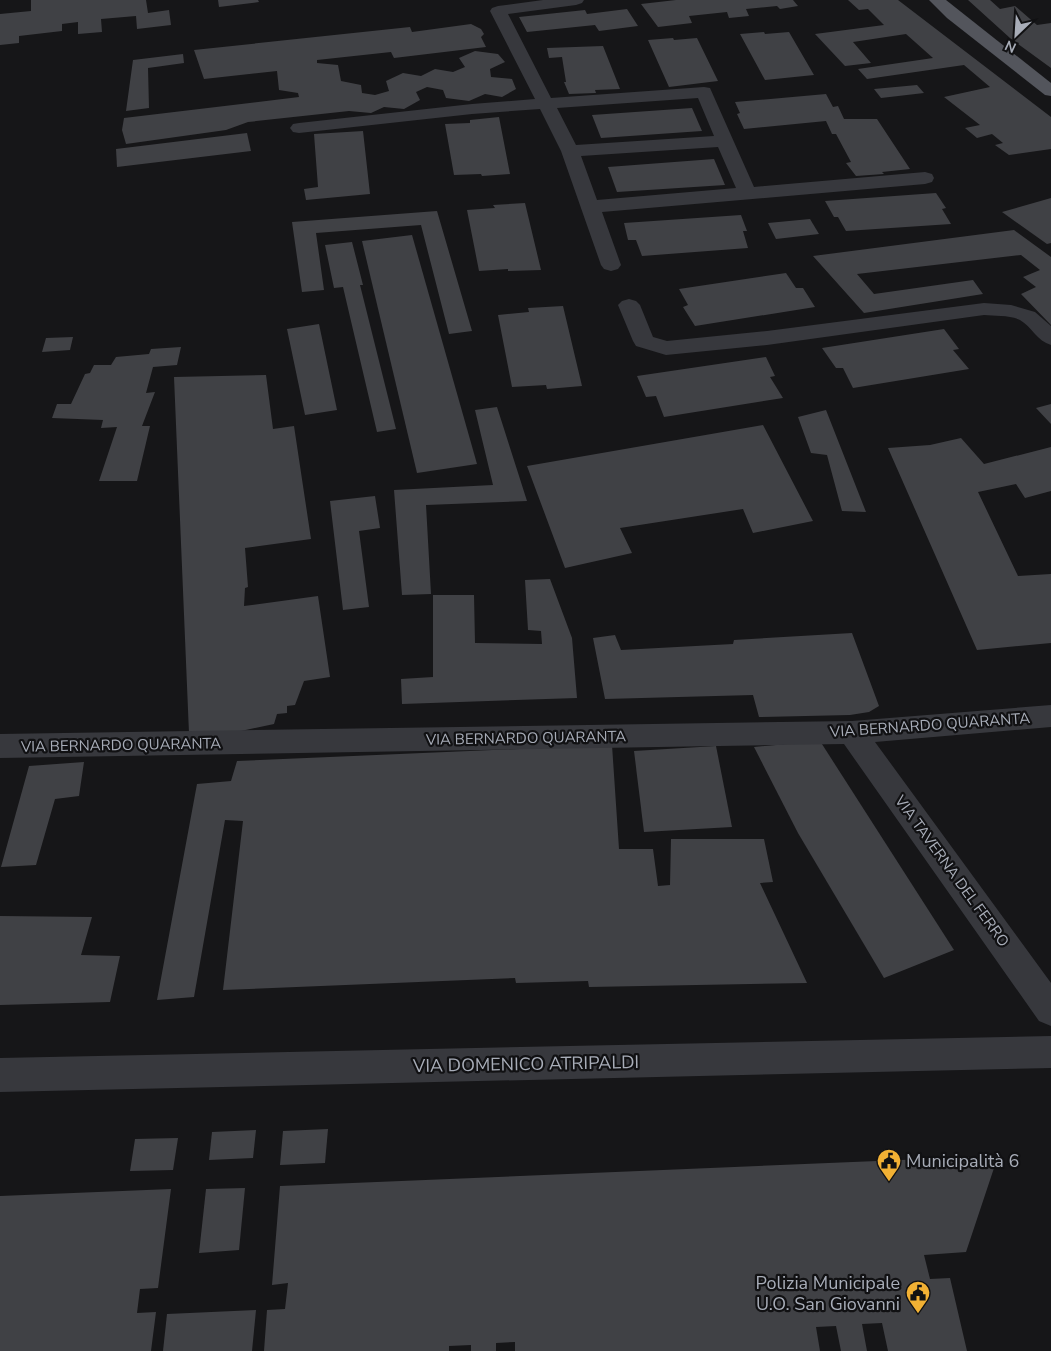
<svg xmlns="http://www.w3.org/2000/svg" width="1051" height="1351" font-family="'Nunito Sans',sans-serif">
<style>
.building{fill:#404145}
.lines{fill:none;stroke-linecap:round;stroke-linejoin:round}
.minor{fill:#37383d;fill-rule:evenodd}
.major{fill:#53555c;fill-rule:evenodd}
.labels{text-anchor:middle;stroke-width:4.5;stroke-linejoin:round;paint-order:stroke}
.street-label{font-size:15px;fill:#a8adb8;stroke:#111113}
.near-street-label{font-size:18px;fill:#a8adb8;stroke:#111113}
.near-poi-label{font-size:18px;fill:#a8adb8;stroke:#111113;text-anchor:start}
</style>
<rect width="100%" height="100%" fill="#161618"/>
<g class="building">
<polygon points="31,0 146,0 148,13 169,10 171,25 137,29 136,16 101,19 102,32 78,34 78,22 62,24 62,31 19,36 19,43 0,45 0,14 31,11"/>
<polygon points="218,0 258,0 259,2 219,7"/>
<polygon points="676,0 793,0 798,6 780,9 777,6 746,9 749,16 729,18 727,12 689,16 692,23 658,27 641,4"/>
<polygon points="848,0 898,0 1051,117 1051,149 1009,155 995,145 1003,143 992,134 977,138 965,128 980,125 944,97 990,87 964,65 867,79 858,69 933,58 906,34 853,42 871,63 845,66 815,34 884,25 868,9 859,10"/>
<polygon points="968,0 990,0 1000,9 1015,6 1037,25 1051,23 1051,68 1010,38"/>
<polygon points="627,9 638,26 599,31 595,25 527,32 519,17 585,10 587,14"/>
<polygon points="471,24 481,29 484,34 481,37 486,47 394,58 391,52 317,60 317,63 338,65 341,81 361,85 362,93 375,95 389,91 386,81 403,73 421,76 435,69 453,72 465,67 459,58 475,51 498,54 505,62 490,69 491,77 512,79 516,89 502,97 485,94 469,101 446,98 443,90 427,87 416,92 420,100 404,109 384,107 371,113 349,111 248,122 226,130 126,144 122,130 124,118 299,97 298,93 279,90 277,71 204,79 194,50 410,27 412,32"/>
<polygon points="764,32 765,34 789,32 814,75 765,80 740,34"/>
<polygon points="673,38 674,40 697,38 718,81 669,87 648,40"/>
<polygon points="603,46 620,89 595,90 596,93 569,94 564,82 566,82 562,57 549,58 547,48"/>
<polygon points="183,54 184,63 148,68 149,108 126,111 133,60"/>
<polygon points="917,85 924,93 881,98 874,89"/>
<polygon points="826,94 833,107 838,106 844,119 877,119 910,169 882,172 884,174 856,176 846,163 851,162 836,134 832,134 826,121 744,129 737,114 740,113 735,102"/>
<polygon points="692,108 702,131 601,138 592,115"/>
<polygon points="499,117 510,174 482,176 481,174 454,175 445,124 470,123 470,120"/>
<polygon points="363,131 370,194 306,200 304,189 318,187 314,134"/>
<polygon points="247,133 251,151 117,167 116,149"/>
<polygon points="714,159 725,185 617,192 608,167"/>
<polygon points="936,193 946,208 942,209 951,224 846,231 838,217 834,217 825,201"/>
<polygon points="1051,198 1051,243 1047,244 1002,212"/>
<polygon points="525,203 541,270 508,271 508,269 479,271 467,210 495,208 493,205"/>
<polygon points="437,211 472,331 449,334 421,225 316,233 324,290 302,292 292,222"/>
<polygon points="741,215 747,231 743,231 748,248 642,256 636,240 628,240 624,223"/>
<polygon points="810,219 819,234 776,239 768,223"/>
<polygon points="1014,230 1051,257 1051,325 1021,294 1036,287 1023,277 1040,270 1021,255 857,274 874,294 973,280 983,294 864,313 813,256"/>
<polygon points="412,235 477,464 417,473 362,241"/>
<polygon points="352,242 363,285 360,285 396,429 377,432 343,287 334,288 325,245"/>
<polygon points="786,273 796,288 803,288 815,307 695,326 683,307 688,305 679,289"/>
<polygon points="563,306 582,386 547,389 546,385 512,387 498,315 529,312 528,308"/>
<polygon points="319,324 337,410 305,415 287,329"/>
<polygon points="944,329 959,349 953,350 969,369 853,388 843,368 836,368 822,348"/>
<polygon points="73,337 70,350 42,352 46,338"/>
<polygon points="181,347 177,365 153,367 146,393 155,392 142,426 150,426 137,481 99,481 117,427 101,428 103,420 52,418 57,404 71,404 85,374 90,373 94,365 111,365 116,357 149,354 151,349"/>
<polygon points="766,357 775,376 770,377 783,398 664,417 656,396 646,397 637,376"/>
<polygon points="266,375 273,429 294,426 311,539 245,548 248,587 245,588 244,606 318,596 330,677 304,681 295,705 287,706 287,713 277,714 274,724 227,734 189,733 174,377"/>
<polygon points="1051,404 1051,424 1036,408"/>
<polygon points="497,407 527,501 426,505 431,594 402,595 394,490 493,485 475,410"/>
<polygon points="826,410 866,512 842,511 827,455 811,453 798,417"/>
<polygon points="763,425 813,521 753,533 743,509 620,528 632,553 565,568 527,466"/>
<polygon points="961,438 984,464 1051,447 1051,491 1025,498 1016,484 978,492 1018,576 1051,574 1051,643 977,650 888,448 930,445"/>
<polygon points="375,496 380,528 359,531 369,607 343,610 330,501"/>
<polygon points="550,579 572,638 577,698 402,704 401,679 433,677 433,595 474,595 475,643 542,644 541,631 528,630 525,580"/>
<polygon points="852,633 879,706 869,712 850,715 759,717 753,695 605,699 593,638 615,635 621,650 733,644 734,640"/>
<polygon points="820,741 954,950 884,978 798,833 754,747"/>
<polygon points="612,745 619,849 653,849 658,886 670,885 671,839 764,839 773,882 760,883 807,983 589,987 588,981 516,983 515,978 223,990 243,821 225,820 194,997 157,1000 197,784 231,781 237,761"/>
<polygon points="716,746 732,827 644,832 634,751"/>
<polygon points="84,762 79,796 55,799 36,865 1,867 29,766"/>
<polygon points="0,916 92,917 81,955 120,956 110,1002 0,1005"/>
<polygon points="328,1129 325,1163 280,1165 283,1131"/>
<polygon points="256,1130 253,1158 209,1160 212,1132"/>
<polygon points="178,1138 173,1170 130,1171 135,1139"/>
<polygon points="998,1156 966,1252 924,1255 930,1279 950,1278 967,1351 888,1351 882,1323 862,1324 867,1351 841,1351 836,1326 816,1327 820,1351 515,1351 515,1342 496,1343 496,1351 471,1351 471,1345 449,1346 449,1351 264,1351 267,1310 285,1309 288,1283 272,1285 280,1186"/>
<polygon points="245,1188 239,1250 199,1253 206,1189"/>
<polygon points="171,1189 158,1288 140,1289 137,1313 156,1312 151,1351 0,1351 0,1196"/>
<polygon points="256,1310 252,1351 163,1351 167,1314"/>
</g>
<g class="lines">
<g class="minor">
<path d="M543 0H584L582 3 576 5 508 14 551 98 704 87 710 88 754 187 925 172 932 174 934 178 932 182 925 184 602 212 621 265 618 269 611 271 604 269 601 265 561 151 540 109 472 114 299 133 293 132 290 128 293 124 299 123 472 104 535 99 490 11 492 8 498 6ZM698 98 714 136 576 145 557 108ZM718 147 736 188 597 200 581 156Z"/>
<path d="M629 299 636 301 640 305 653 337 667 341 767 331 984 303 1011 305 1035 312 1051 326V345C1037 341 1032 327 1020 320 1010 315 995 316 984 315L767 345 666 355 636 346 633 341 618 305 622 301Z"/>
<polygon points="1051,705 1051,727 875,742 1051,983 1051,1026 1039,1021 844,744 0,758 0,734 852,721"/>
<polygon points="1051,1036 1051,1068 0,1092 0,1058"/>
</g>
<polygon class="major" points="929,0 946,0 1051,83 1051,96 1045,95 947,18"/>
</g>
<defs>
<symbol id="civic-pin" viewBox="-11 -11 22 30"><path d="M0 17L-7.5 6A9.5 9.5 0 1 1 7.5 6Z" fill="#f2b134" stroke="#111113"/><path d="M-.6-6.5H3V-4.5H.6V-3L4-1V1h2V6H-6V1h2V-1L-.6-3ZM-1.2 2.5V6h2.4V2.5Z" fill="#111"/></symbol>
</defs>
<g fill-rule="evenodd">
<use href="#civic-pin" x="875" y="1147" width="28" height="38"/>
<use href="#civic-pin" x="904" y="1279" width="28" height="38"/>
</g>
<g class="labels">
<g class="street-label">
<text transform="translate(930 725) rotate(-4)" y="5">VIA BERNARDO QUARANTA</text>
<text transform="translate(526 738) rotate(-1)" y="5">VIA BERNARDO QUARANTA</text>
<text transform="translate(121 745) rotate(-1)" y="5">VIA BERNARDO QUARANTA</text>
<text transform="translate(952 871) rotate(54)" y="5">VIA TAVERNA DEL FERRO</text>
</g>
<g class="near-street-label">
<text transform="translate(526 1064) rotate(-1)" y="6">VIA DOMENICO ATRIPALDI</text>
</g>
<g class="near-poi-label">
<text x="906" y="1167">Municipalità 6</text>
<text x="900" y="1289" text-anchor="end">Polizia Municipale<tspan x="900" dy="21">U.O. San Giovanni</tspan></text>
</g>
</g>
<g transform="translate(1016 35) rotate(205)" stroke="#111113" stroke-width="4" paint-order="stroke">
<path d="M0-4L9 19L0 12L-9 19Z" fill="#a8adb8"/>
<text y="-8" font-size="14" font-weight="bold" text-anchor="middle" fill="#a8adb8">N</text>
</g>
</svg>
